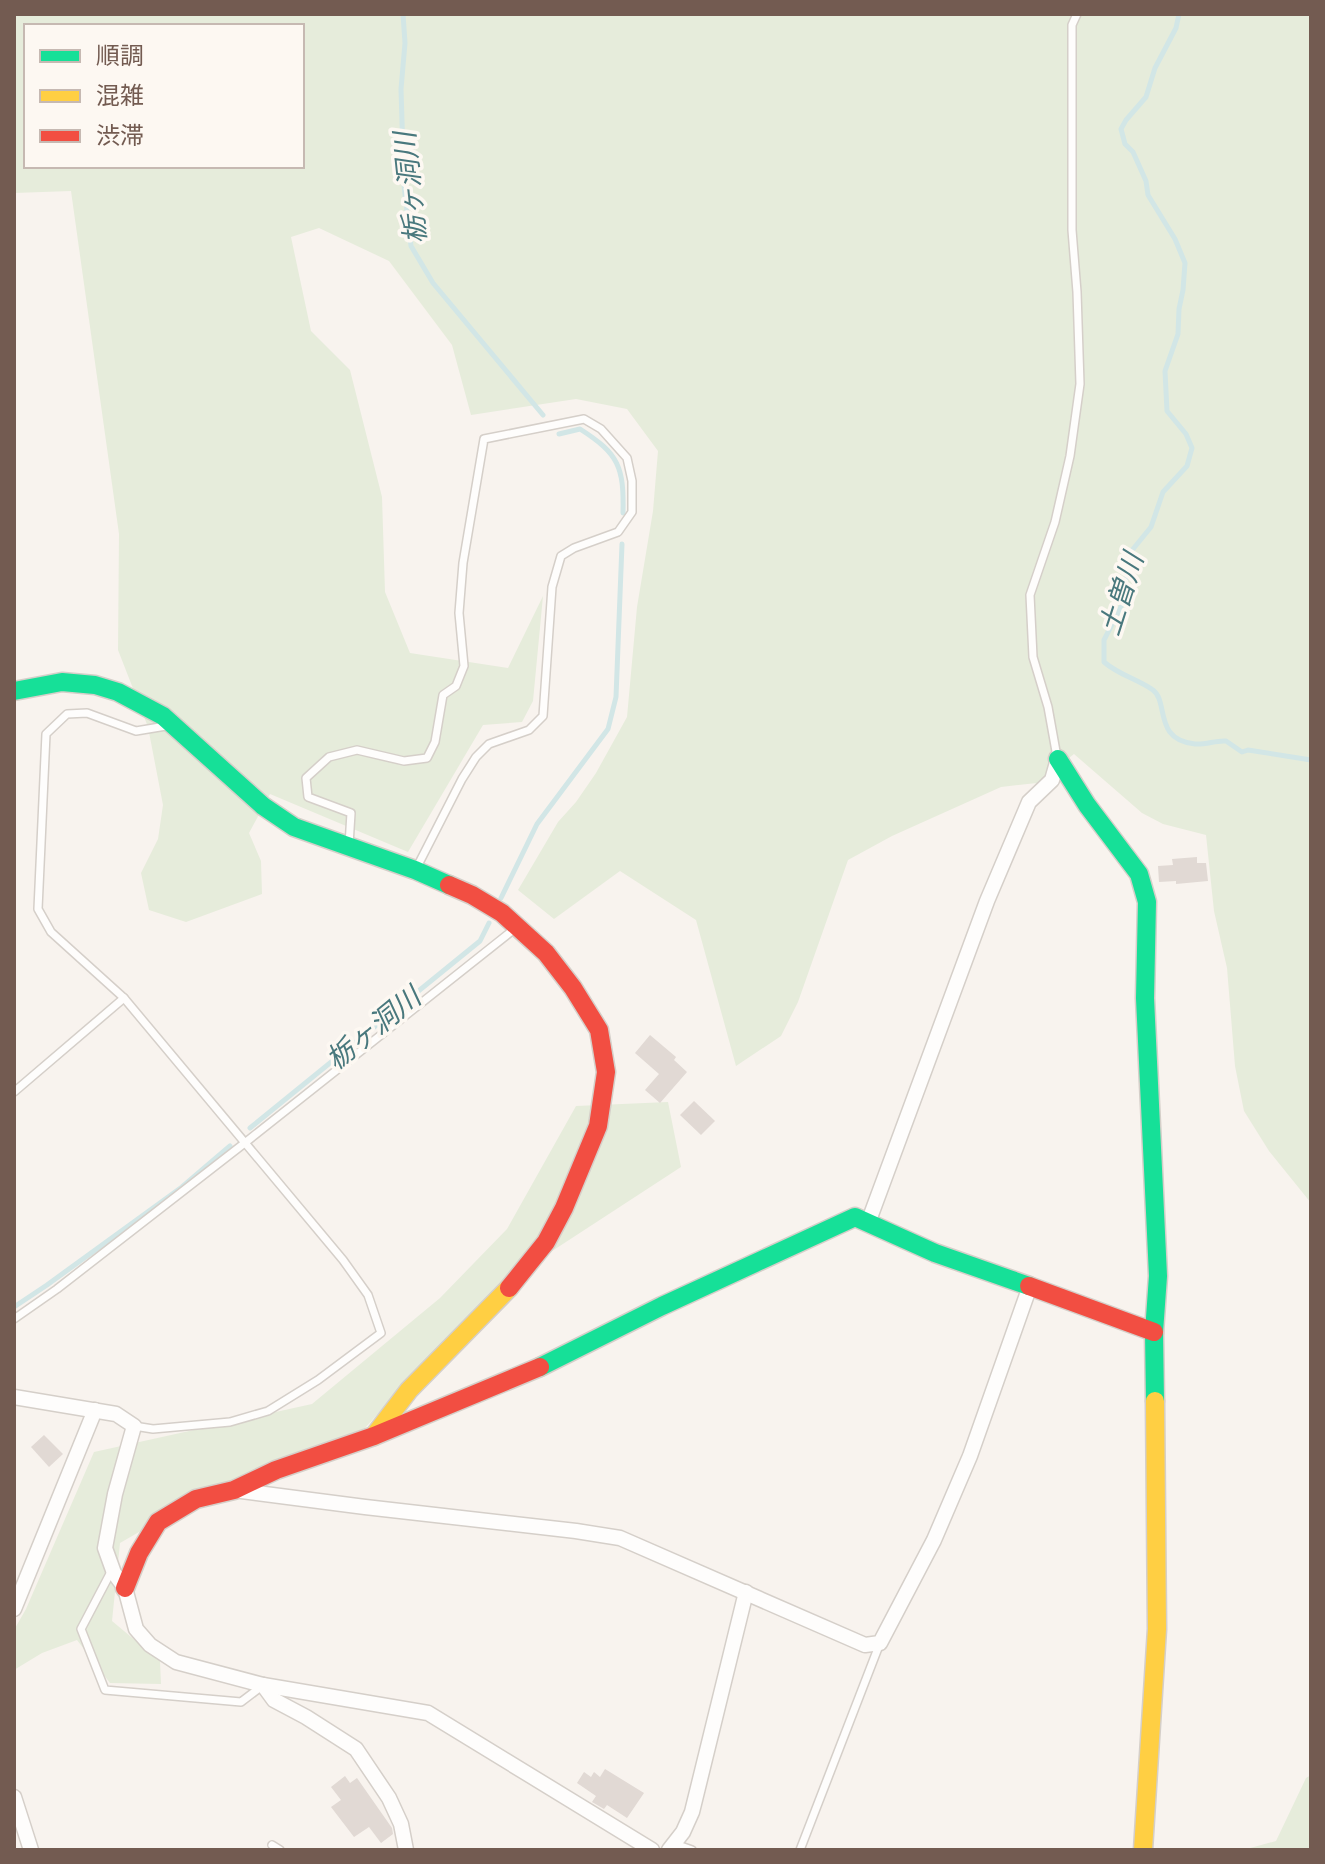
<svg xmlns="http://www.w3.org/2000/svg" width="1325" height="1864" font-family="'PT Sans','Noto Sans JP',sans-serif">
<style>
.green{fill:#e6ecdb;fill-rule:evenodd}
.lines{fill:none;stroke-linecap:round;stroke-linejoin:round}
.stream{stroke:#d2e6e6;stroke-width:5}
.building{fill:#e1d9d4}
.lane-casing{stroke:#d5cfc9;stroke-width:10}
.street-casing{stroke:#d5cfc9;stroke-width:17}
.fast-casing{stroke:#d5cfc9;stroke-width:21}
.slow-casing{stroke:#d5cfc9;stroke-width:21}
.jam-casing{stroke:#d5cfc9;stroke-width:21}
.lane{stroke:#fefdfc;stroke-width:7}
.street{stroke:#fefdfc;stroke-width:14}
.fast{stroke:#16e098;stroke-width:18}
.slow{stroke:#ffcf43;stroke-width:18}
.jam{stroke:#f24e42;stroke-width:18}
.labels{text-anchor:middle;stroke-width:7;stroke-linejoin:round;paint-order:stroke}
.water-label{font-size:28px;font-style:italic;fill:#49787d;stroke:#fdf8f2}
</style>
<rect width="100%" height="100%" fill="#f8f3ee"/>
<g class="green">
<path d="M14 14H1311V1203L1269 1151 1244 1111 1235 1066 1227 968 1214 911 1206 835 1163 824 1142 813 1074 754 1037 783 1001 787 892 836 848 860 798 1002 781 1036 736 1066 696 920 620 871 554 919 518 890 558 822 576 802 596 773 627 717 637 607 653 511 658 451 627 409 576 399 471 415 452 345 389 261 319 228 291 237 311 331 350 370 382 497 385 592 410 653 508 668 543 596 533 701 522 722 483 725 408 852 270 794 249 833 261 861 262 894 186 922 149 910 141 873 158 839 163 805 148 727 118 650 119 534 71 191 14 193ZM26 26H302V166H26Z"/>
<polygon points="668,1102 681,1167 546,1255 454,1330 365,1428 224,1483 120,1543 112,1621 160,1661 161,1684 110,1683 77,1640 42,1653 14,1670 14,1630 26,1609 94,1452 312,1404 440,1298 507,1229 576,1106"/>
<polygon points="1311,1775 1311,1850 1243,1850 1276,1841 1306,1778"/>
</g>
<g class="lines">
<g class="stream">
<polyline points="403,14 405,43 401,89 404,185 411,246 433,283 543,415"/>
<path d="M1179 14 1176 28 1155 68 1146 97 1126 120 1121 129 1125 144 1133 152 1146 181 1148 195 1175 239 1185 263 1183 290 1179 309 1178 334 1165 371 1167 411 1186 434 1192 448 1187 466 1163 492 1151 527 1129 554 1123 603 1104 640V662C1119 675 1137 679 1153 690 1169 702 1153 740 1195 744 1206 745 1216 740 1226 741L1242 752 1248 750 1311 760"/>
<path d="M559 434 580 429C619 454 624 467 623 513"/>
<polyline points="501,898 537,824 608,729 616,697 622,544"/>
<polyline points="250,1128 480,941 489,923"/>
<polyline points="14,1307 47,1285 182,1187 230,1146"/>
</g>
</g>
<g class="building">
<polygon points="1197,857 1197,863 1206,863 1208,881 1176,884 1176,881 1159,882 1158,866 1173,865 1172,859"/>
<polygon points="650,1035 676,1057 674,1060 687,1072 660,1103 645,1090 659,1074 635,1053"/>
<polygon points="694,1101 715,1121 701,1135 680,1115"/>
<polygon points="44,1435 63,1454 49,1467 31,1447"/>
<polygon points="605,1769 644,1793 627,1818 607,1805 604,1809 592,1802 596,1796 577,1783 584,1772 591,1777 594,1772 600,1777"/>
<polygon points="345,1776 350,1783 357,1778 392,1828 393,1834 381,1843 369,1827 354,1837 331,1807 341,1800 331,1787"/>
</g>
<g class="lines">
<defs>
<g id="lane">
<polyline points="1057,757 1048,707 1033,657 1030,595 1055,522 1070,456 1080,384 1077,292 1072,230 1072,25 1077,14"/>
<polyline points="349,845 351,813 308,797 306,778 329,757 357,750 404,761 427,758 435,742 443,695 456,686 464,666 459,613 463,563 484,439 584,419 601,429 627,458 632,481 632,512 618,532 574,548 561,556 552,587 543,716 529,730 489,744 476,757 462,779 416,869"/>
<polyline points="14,1092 124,998"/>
<polyline points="14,1319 57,1289 246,1142 517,927"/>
<polyline points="134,1426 153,1429 230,1422 268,1411 318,1380 381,1333 368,1295 343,1260 124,998 51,932 38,909 46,734 67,714 87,713 136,731 166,726"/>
<polyline points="112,1570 81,1629 105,1690 241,1702 262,1686"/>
<polyline points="675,1844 692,1850"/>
<polyline points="272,1845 280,1850"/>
<polyline points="800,1850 880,1643"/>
</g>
<g id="street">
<polyline points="868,1223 987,901 1029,802 1052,780 1058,759"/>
<polyline points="14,1397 116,1414 134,1426 115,1494 105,1548 114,1573 125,1588 136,1629 150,1645 176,1662 263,1685 428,1713 652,1850"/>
<polyline points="234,1490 365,1507 576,1531 620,1538 865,1645 880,1643 934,1540 970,1456 1030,1286"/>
<polyline points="14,1609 95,1410"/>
<polyline points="263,1685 274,1700 306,1717 356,1749 389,1798 401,1824 406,1850"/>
<polyline points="14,1797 31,1850"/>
<polyline points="669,1850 683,1832 692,1812 746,1592"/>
</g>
<g id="fast">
<polyline points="14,691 62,682 95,685 118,692 163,716 263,806 294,827 415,870 449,885"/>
<polyline points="1058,759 1087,805 1139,874 1147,902 1145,998 1158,1276 1154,1332 1155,1401"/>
<polyline points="540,1367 662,1306 855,1217 935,1253 1029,1286"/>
</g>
<g id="slow">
<polyline points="374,1436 409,1390 509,1288"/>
<polyline points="1143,1850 1157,1629 1155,1401"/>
</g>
<g id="jam">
<polyline points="449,885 472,895 502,913 546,953 573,988 599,1030 606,1072 598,1126 564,1208 546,1242 509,1288"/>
<polyline points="1029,1286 1154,1332"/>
<polyline points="125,1588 139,1553 158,1522 196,1499 234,1490 276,1470 374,1436 540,1367"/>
</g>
</defs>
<use href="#lane" class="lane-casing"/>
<use href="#street" class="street-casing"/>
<use href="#fast" class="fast-casing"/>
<use href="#slow" class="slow-casing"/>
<use href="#jam" class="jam-casing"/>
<use href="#lane" class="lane"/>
<use href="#street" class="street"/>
<use href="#fast" class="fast"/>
<use href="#slow" class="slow"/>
<use href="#jam" class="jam"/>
</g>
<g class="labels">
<g class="water-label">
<text transform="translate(410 188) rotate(-96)" y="10">栃ヶ洞川</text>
<text transform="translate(1121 594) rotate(-72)" y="10">土曽川</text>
<text transform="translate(373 1028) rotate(-39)" y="10">栃ヶ洞川</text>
</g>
</g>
<rect width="1325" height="1864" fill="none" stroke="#735b51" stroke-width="32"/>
<rect x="24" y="24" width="280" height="144" fill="#fdf8f2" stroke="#c6b9b2" stroke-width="2"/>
<rect x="40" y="50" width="40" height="12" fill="#16e098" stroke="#c6b9b2" stroke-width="2"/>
<text x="96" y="64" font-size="24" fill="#735b51">順調</text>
<rect x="40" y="90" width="40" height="12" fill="#ffcf43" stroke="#c6b9b2" stroke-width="2"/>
<text x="96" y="104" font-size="24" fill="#735b51">混雑</text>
<rect x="40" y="130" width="40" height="12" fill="#f24e42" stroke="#c6b9b2" stroke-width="2"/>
<text x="96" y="144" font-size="24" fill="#735b51">渋滞</text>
</svg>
